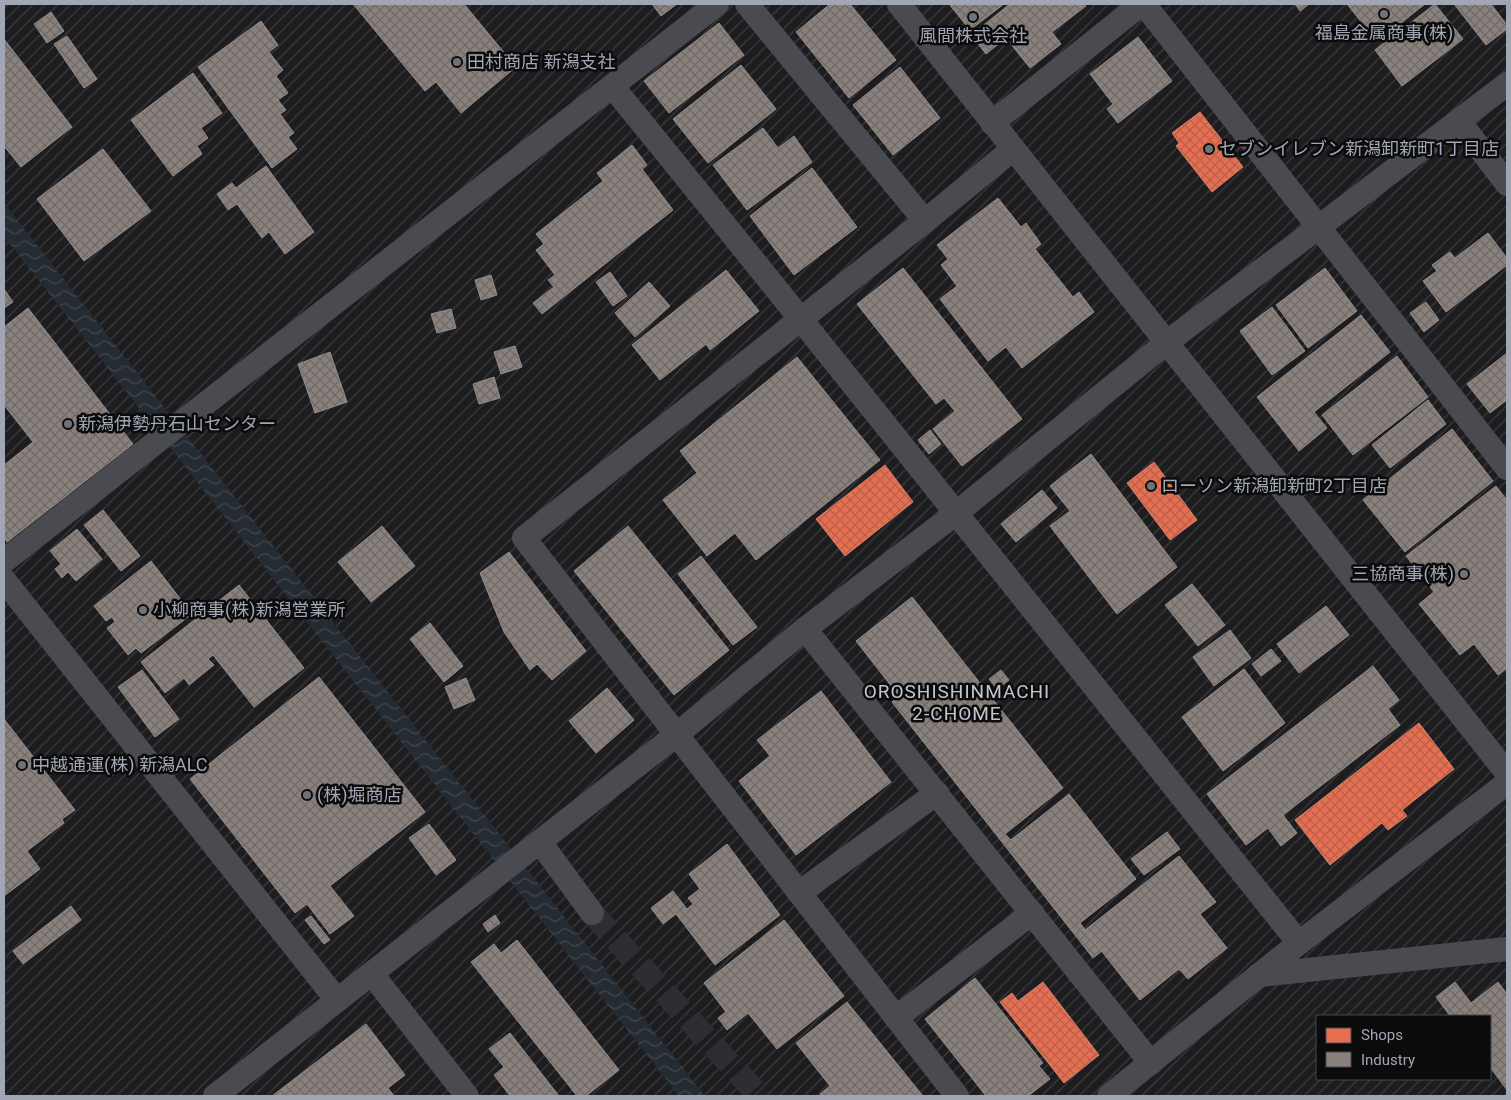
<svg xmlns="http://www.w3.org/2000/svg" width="1511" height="1100" font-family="Roboto,'Noto Sans JP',sans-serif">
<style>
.industrial{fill:url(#industrial-furrows);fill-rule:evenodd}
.water{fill:url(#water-waves)}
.shops{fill:url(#shops-cross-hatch);stroke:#d2806e}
.industry{fill:url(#industry-cross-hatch);stroke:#918c8c}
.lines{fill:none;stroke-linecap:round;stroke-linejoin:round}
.minor-tunnel{stroke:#2d2e31;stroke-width:24;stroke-dasharray:24 12;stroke-linecap:butt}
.minor{stroke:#4a4b50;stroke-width:24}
.poi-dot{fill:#6e727a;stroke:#0b0b0c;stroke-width:2}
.labels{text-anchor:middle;stroke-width:5;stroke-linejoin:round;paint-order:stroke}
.poi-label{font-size:18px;fill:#a0a6b3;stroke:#0b0b0c;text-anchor:start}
.neighbourhood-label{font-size:19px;letter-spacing:1px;fill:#c1c5cf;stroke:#0b0b0c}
</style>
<defs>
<pattern id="industrial-furrows" width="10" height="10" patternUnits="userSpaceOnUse" patternTransform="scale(1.25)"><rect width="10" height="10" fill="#1d1d1f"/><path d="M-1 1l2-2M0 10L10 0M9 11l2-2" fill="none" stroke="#3b3b3d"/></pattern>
<pattern id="water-waves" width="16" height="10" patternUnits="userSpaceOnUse" patternTransform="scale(1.25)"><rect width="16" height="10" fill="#242b32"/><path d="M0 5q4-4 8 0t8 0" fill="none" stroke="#40474d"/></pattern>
<pattern id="shops-cross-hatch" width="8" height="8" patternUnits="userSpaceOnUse" patternTransform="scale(1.25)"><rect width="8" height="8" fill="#e76f51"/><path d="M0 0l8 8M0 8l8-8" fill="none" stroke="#b9604a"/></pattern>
<pattern id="industry-cross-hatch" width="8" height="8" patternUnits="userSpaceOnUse" patternTransform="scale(1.25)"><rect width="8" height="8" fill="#8a817c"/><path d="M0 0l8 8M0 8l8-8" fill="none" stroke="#6f6967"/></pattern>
</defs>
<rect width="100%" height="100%" fill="#101011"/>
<path class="industrial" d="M4 4H1507V1096H4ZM1317 1016H1490V1079H1317Z"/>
<polygon class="water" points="4,203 705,1096 679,1096 4,236"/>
<g class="shops">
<polygon points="1200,112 1243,167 1212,192 1176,146 1179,143 1172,133"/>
<polygon points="1154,462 1197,520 1170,540 1127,483"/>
<polygon points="885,465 913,502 845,556 816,519"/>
<polygon points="1419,723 1454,769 1402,810 1407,816 1388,830 1382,823 1330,865 1295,820"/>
<polygon points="1043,982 1099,1055 1064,1083 1000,1002 1012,993 1018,1001"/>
</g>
<g class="industry">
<polygon points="353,4 464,4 516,67 461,113 436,82 425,91"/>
<polygon points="652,4 677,4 661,16"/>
<polygon points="830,4 850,4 896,60 849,98 796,32"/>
<polygon points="949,4 1004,4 970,30"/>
<polygon points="1010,4 1084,4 1086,6 1052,32 1061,44 1030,68 1006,38 986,54 971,35"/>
<polygon points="1295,4 1309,4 1300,11"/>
<polygon points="1347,4 1425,4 1392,30 1388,25 1373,37"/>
<polygon points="1435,4 1463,39 1402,86 1375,50"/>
<polygon points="1454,4 1491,4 1507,25 1507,29 1486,45"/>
<polygon points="51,12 64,31 47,43 34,24"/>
<polygon points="261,21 278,45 269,52 283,70 276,76 288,93 278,100 286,110 280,114 294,133 288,137 297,149 272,168 198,67"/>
<polygon points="719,23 744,55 669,113 644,81"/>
<polygon points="67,36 97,79 84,88 54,44"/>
<polygon points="1138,37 1172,81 1118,123 1107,109 1113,104 1090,74"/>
<polygon points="4,39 72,127 21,167 4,146"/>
<polygon points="741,65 776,109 708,163 673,119"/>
<polygon points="900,67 940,118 893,155 853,105"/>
<polygon points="193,73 222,113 201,128 208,138 197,146 202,154 173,176 131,120"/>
<polygon points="763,128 778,148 794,136 812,162 747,210 713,165"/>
<polygon points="632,145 647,165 642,169 673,210 542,314 533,303 554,287 548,280 555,275 536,250 544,244 536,234 603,181 597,173"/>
<polygon points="103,149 151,211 84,261 37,199"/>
<polygon points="266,166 314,232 285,254 269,232 262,238 237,204 228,210 217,194 232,183 236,188"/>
<polygon points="812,168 857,227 794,275 750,216"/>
<polygon points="998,198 1021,227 1026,223 1041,244 1035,249 1073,297 1079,292 1094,312 1022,368 1006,347 988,361 940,299 957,286 941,265 948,259 937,245"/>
<polygon points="1488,233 1507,258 1507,265 1446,312 1423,281 1437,271 1432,265 1450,252 1455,258"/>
<polygon points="903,268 1022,419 962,466 933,429 955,411 944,398 936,404 857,304"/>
<polygon points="1325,268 1357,311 1308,348 1276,305"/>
<polygon points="726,270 759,311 710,350 706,344 660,380 632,345"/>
<polygon points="610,272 627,296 613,306 596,282"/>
<polygon points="491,275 497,295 481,300 475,280"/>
<polygon points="649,282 670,306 635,337 615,313"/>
<polygon points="4,289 13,302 4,308"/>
<polygon points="1426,302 1439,320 1424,332 1410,313"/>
<polygon points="1272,307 1305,351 1272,375 1240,331"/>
<polygon points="28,308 133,444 7,542 4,537 4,465 33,442 4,405 4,327"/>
<polygon points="451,309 456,328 437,333 431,314"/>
<polygon points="1361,315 1390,352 1314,412 1327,428 1299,451 1257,397"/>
<polygon points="515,346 522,367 501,374 494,352"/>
<polygon points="330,352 347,402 315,413 298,364"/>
<polygon points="1507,353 1507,400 1490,413 1467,384"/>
<polygon points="1397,356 1428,397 1353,455 1322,415"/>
<polygon points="797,357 880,460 756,560 735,533 707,556 663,500 697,473 680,451"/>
<polygon points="494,377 500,398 479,404 473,384"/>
<polygon points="1428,400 1446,424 1390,468 1372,445"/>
<polygon points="1452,429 1493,481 1405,552 1363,500"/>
<polygon points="930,430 941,444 929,454 918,440"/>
<polygon points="1091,454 1177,567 1117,614 1050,526 1070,511 1050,486"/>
<polygon points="1496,486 1507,500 1507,668 1498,675 1474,644 1460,655 1419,604 1434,592 1406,556"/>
<polygon points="1042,490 1057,508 1016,542 1001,524"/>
<polygon points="103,510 140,556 121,571 84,525"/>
<polygon points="382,526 415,566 371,602 338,562"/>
<polygon points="628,526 729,650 674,695 574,571"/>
<polygon points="77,529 102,559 76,581 68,572 62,578 55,569 61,564 50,551"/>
<polygon points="509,552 586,651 552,680 537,664 530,670 504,632 480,573"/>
<polygon points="701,556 757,627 733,645 678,574"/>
<polygon points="151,561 192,614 141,653 136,648 128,655 107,628 115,622 112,617 106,621 94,606"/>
<polygon points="1192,584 1225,625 1198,646 1165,605"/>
<polygon points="239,585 304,668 254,707 213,655 208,659 214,665 189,685 184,678 165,693 141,662"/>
<polygon points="912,597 1063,788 1005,834 1011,840 1069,794 1136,879 1080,923 1102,951 1093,958 892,702 899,696 856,641"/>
<polygon points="1326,606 1349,635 1299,673 1277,644"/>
<polygon points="430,623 463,666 444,682 410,639"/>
<polygon points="1230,630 1251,658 1214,686 1193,657"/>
<polygon points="1271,649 1281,661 1261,676 1252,664"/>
<polygon points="1373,666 1399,700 1388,709 1400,725 1283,815 1297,833 1281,846 1268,828 1246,845 1207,794"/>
<polygon points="1244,669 1285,723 1223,771 1182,717"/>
<polygon points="142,670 179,719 155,737 118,687"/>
<polygon points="1001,670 1009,680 997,689 989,679"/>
<polygon points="319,677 425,812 330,886 354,916 330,934 307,904 295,913 190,779"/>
<polygon points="466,678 475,700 454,709 445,687"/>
<polygon points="607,688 634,720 596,753 569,721"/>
<polygon points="821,691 891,782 796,855 739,781 770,756 757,740"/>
<polygon points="4,719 75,810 62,819 64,823 27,851 40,869 4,896"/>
<polygon points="429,824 456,860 436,875 409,838"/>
<polygon points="1167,832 1180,849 1144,875 1131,859"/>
<polygon points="727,844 780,915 715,965 676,914 663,924 651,908 673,891 687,909 693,904 688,898 700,889 689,874"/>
<polygon points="1179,856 1216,902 1200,914 1227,948 1188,979 1179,969 1140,1000 1085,930"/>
<polygon points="71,906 81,920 23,964 13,951"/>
<polygon points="495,915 500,923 488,932 483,924"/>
<polygon points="311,916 330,940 324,944 305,920"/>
<polygon points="784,920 844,996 777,1049 748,1013 727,1030 718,1018 726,1012 704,983"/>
<polygon points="517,940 619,1070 586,1096 577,1096 471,962 494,944 501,953"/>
<polygon points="975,978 1043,1063 1039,1066 1050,1079 1028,1096 986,1096 925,1019"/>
<polygon points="1455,982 1471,1003 1498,982 1507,994 1507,1090 1490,1067 1490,1016 1450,1016 1436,997"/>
<polygon points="847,1002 923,1096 821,1096 820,1094 830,1086 796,1043"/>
<polygon points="366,1024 405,1075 388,1088 394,1096 272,1096"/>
<polygon points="510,1033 559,1096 510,1096 494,1075 504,1067 489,1049"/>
</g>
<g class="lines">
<polyline class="minor-tunnel" points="592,913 759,1096"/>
<g class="minor">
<polyline points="747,4 925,221"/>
<polyline points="899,4 1507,773"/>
<polyline points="1144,4 1507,468"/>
<path d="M612 86C844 370 1070 657 1299 943"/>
<polyline points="1459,121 1507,184"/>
<polyline points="992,123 1141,4"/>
<polyline points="4,561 717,4"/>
<polyline points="4,580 337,1000"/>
<polyline points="805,629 1151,1063"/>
<polyline points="540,842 592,913"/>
<polyline points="799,893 937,793"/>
<polyline points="372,974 467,1096"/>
<polyline points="1259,975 1507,949"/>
<polyline points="896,1018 1032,913"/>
<polyline points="215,1096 676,735 805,629 955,514 1166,343 1507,84"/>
<polyline points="957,1096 524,538 925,221 1013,149"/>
<polyline points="1109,1096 1299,943 1507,783"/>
</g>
</g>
<g class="poi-dot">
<circle cx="1384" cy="14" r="5"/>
<circle cx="973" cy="17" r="5"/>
<circle cx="457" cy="62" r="5"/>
<circle cx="1209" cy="149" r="5"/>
<circle cx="68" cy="424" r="5"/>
<circle cx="1151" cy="486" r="5"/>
<circle cx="1464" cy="574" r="5"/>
<circle cx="143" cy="610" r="5"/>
<circle cx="22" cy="765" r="5"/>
<circle cx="307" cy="795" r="5"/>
</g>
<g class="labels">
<g class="poi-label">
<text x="1384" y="39" text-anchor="middle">福島金属商事(株)</text>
<text x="973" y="42" text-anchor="middle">風間株式会社</text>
<text x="467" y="68">田村商店 新潟支社</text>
<text x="1219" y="155">セブンイレブン新潟卸新町1丁目店</text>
<text x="78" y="430">新潟伊勢丹石山センター</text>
<text x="1161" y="492">ローソン新潟卸新町2丁目店</text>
<text x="1454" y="580" text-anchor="end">三協商事(株)</text>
<text x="153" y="616">小柳商事(株)新潟営業所</text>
<text x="32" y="771">中越通運(株) 新潟ALC</text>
<text x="317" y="801">(株)堀商店</text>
</g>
<g class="neighbourhood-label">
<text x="957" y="698">OROSHISHINMACHI<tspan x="957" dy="22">2-CHOME</tspan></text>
</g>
</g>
<rect width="1511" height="1100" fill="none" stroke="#a0a6b3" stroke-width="10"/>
<rect x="1316" y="1015" width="175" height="65" fill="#0b0b0c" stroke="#47494f"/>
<rect x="1326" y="1028" width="25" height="15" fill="#e76f51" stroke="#47494f"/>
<text x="1361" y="1040" font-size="15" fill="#a0a6b3">Shops</text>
<rect x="1326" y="1052" width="25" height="15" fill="#8a817c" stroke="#47494f"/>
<text x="1361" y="1065" font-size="15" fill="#a0a6b3">Industry</text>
</svg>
